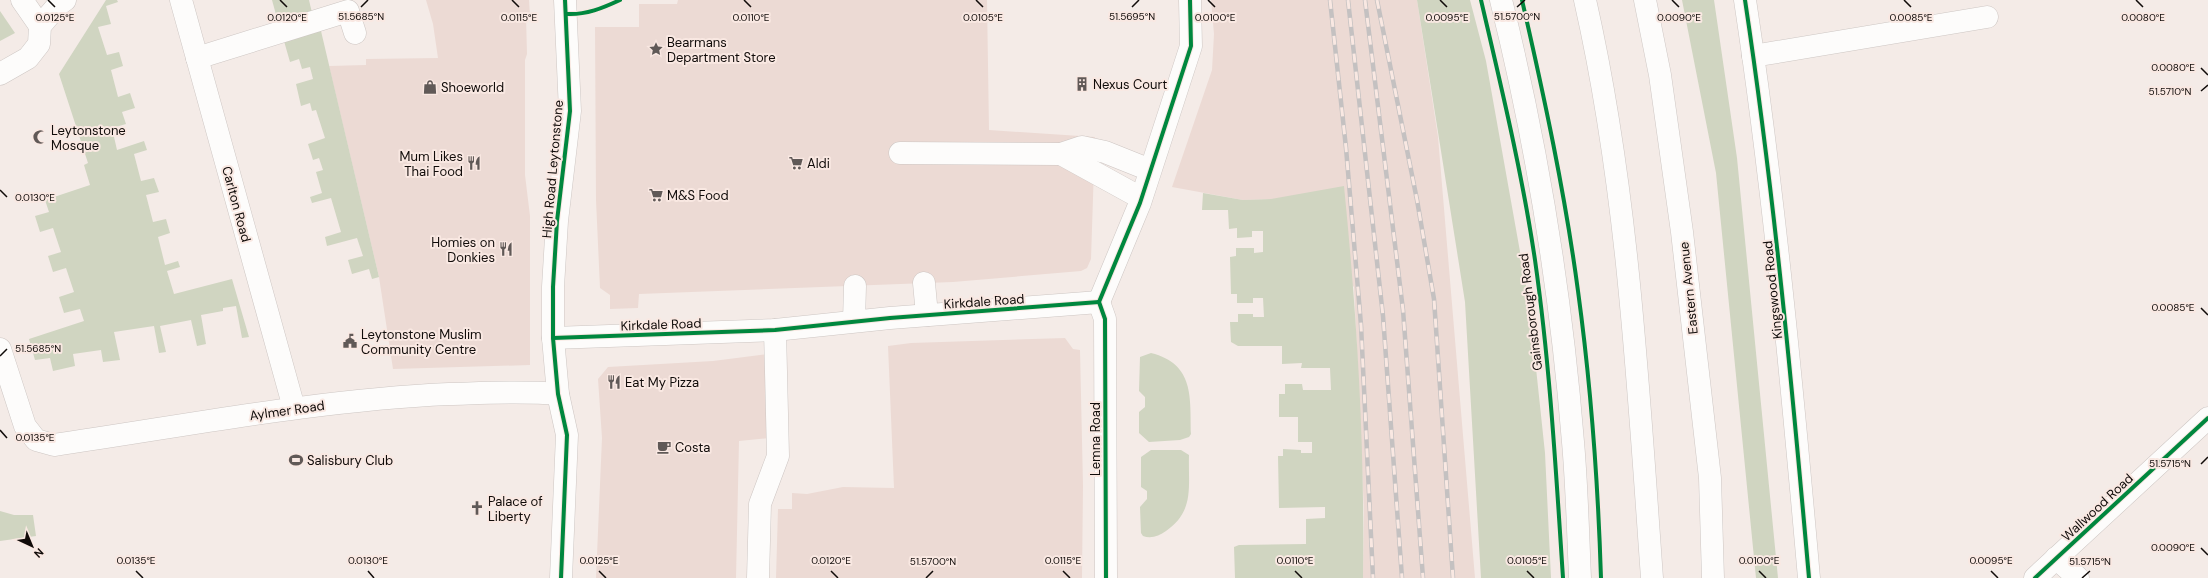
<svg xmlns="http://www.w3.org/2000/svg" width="2208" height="578" font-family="'DM Sans',sans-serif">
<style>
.built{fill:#ecdad4}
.green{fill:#d0d5c1}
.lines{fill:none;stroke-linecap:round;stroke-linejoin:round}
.minor-casing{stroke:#cdc6c3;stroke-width:23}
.major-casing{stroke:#cdc6c3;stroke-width:23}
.highway-casing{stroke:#cdc6c3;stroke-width:23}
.minor{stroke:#fdfcfb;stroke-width:22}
.major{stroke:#fdfcfb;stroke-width:22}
.highway{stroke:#fdfcfb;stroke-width:22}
.rail-casing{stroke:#c4c1c1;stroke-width:4.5}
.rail{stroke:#f9e8e2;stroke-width:3;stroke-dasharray:9;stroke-linecap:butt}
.cycleway-casing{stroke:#f9e8e2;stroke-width:6}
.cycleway{stroke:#00873e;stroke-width:4}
.ticks{fill:none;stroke:#100b09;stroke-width:1.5}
.labels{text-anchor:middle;stroke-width:4;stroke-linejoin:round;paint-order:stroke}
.poi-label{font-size:13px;fill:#100b09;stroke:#f9e8e2;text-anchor:start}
.street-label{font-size:13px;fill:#100b09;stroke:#f9e8e2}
.ticks-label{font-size:10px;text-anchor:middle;fill:#100b09;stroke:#f9e8e2;stroke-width:4;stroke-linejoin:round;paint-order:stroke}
</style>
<rect width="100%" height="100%" fill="#f4ebe7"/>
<g class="built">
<polygon points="426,0 529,0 530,16 526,16 527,54 525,60 525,175 530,216 530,365 393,369 379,277 329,66 366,65 366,59 438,58 433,24"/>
<polygon points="678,0 987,0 989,130 1095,137 1091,259 1087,268 1081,271 953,282 639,294 638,308 610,309 610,295 600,288 596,200 595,27 639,27 639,4 677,4"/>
<polygon points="1211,0 1417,0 1438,137 1475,578 1363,578 1364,512 1354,287 1271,199 1243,200 1172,187 1212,70 1214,34"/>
<polygon points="1065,338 1073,349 1080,350 1083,486 1082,578 776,578 778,509 792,509 792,493 807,494 843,487 894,488 888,346 911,343"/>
<polygon points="768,354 770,438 739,441 736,578 596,578 602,438 598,379 608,367 713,361"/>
</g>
<g class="green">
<polygon points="106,0 117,0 118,2 106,6 111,24 98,27 107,55 119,52 123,66 111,70 118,97 130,93 135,108 122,112 126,124 112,128 117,150 144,141 147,150 134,154 141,181 154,178 159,192 146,195 153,222 166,219 170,233 158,237 165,265 178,261 180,267 167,271 174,294 232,279 249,337 242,338 236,306 223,308 223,311 201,315 206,344 197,346 191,320 160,326 166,352 159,353 154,326 114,332 120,360 103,362 101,350 73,354 75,366 53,371 50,358 35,360 29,339 84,321 80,309 64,313 59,297 74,292 66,268 53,272 48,256 61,252 53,228 40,232 35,216 49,212 45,200 90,185 84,165 88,163 59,74"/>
<polygon points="272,0 309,0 312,13 278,22"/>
<polygon points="1417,0 1470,0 1486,61 1529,302 1545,453 1551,578 1481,578 1465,302"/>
<polygon points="1682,0 1714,0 1737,158 1778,578 1756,578 1716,173"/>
<polygon points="0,11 15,33 0,41"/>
<polygon points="321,31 379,277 372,279 369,269 352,274 348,260 363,256 357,238 327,246 325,237 341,232 331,198 312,203 310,197 322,193 316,172 323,170 319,158 313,160 308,144 325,138 316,110 312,111 310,103 301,106 296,84 313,79 310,67 302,69 299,59 290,62 284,41"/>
<path d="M1344 186C1357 316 1365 447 1363 578H1235L1234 547 1239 545 1306 544V519L1325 518V507L1279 508 1278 456H1283V449L1301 450V453H1312V442H1298V417H1279V394H1285V384H1302L1303 390H1331L1330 368H1301L1302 363 1282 364V346H1238L1231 342 1230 322H1238V314H1253V317H1264L1263 298H1253V303H1237V294H1231L1230 257 1236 256V248H1254V253L1263 252V231H1252V237L1237 238V228L1229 229 1228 210H1202L1203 193 1243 200 1271 199Z"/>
<path d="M1151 353C1195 364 1190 398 1191 434L1189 437 1180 440 1149 442 1139 433V412L1145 407V397L1139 391 1140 357Z"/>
<path d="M1151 450H1181L1189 455C1188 486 1195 511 1166 531 1159 536 1151 539 1143 536L1141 533 1140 507 1147 499V491L1141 487V457Z"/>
<polygon points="0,511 14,515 33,515 36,536 0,541"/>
</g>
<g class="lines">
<defs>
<g id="minor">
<polyline points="22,0 40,26"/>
<polyline points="181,0 294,408"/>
<path d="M1745 0C1774 192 1792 385 1809 578"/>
<polyline points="1753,56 1987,17"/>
<polyline points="197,58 348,11 355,33"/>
<polyline points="0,74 28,58 39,44 40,26 58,5 65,0"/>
<polyline points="900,153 1061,154 1082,147 1105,152 1150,170"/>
<polyline points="1061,154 1141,198"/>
<polyline points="924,283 927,315"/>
<polyline points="1099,302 1140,203 1191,46 1190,0"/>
<polyline points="1099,302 1105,319 1106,578"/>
<polyline points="854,321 855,286"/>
<polyline points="553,338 775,330 890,318 1099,302"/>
<path d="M0 349 25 426 36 440 54 445C185 426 316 400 449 394 486 393 521 391 558 394"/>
<polyline points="2056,558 2078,578"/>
<polyline points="561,578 567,435 558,394 553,338 553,287 557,221 570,111 565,0"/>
<polyline points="758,578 760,504 778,456 775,330"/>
<polyline points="2035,578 2208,418"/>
</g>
<path id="major" d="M1501 0C1537 145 1561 293 1573 442 1577 487 1578 533 1580 578"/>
<g id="highway">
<path d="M1585 0C1628 189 1638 385 1652 578"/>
<polyline points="1645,0 1660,75 1682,232 1710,478 1713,578"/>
</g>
</defs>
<use href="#minor" class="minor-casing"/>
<use href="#major" class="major-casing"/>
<use href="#highway" class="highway-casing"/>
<use href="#minor" class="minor"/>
<use href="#major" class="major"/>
<use href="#highway" class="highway"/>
<defs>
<g id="rail">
<polyline points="1330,0 1346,148 1361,325 1373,578"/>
<polyline points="1348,0 1383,316 1402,578"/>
<polyline points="1365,0 1403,310 1423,578"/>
<polyline points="1377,0 1417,200 1434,299 1453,578"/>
</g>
</defs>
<use href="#rail" class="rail-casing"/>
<use href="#rail" class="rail"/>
<defs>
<g id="cycleway">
<path d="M1481 0C1501 86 1522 172 1535 260 1550 365 1556 472 1563 578"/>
<path d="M1522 0C1544 96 1565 193 1578 291 1591 386 1598 483 1601 578"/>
<path d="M1745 0C1774 192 1792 385 1809 578"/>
<path d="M567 14C586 15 603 8 620 0"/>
<polyline points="1099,302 1140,203 1191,46 1190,0"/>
<polyline points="1099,302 1105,319 1106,578"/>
<polyline points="553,338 775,330 890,318 1099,302"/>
<polyline points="561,578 567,435 558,394 553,338 553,287 557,221 570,111 565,0"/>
<polyline points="2035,578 2208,418"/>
</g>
</defs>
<use href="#cycleway" class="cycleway-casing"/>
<use href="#cycleway" class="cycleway"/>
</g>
<path class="ticks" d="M48 0 55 7M280 0 287 7M512 0 519 7M744 0 751 7M976 0 983 7M1208 0 1215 7M1440 0 1447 7M1672 0 1679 7M1904 0 1911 7M2136 0 2143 7M361 7 368 0M1132 7 1139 0M1517 7 1525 0M2201 68 2208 75M2201 91 2208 85M0 190 7 197M2201 308 2208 315M0 356 7 349M0 430 7 438M2201 464 2208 457M2201 548 2208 555M136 571 143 578M368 571 374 578M599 571 606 578M831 571 838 578M1063 571 1070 578M1295 571 1302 578M1527 571 1534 578M1759 571 1766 578M1991 571 1998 578M926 578 933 571M2082 578 2090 571"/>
<defs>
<symbol id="sight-bare" viewBox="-9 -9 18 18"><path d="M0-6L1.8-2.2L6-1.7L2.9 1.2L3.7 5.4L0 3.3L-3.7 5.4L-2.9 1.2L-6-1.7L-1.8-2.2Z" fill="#605957" stroke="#f9e8e2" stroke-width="2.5" paint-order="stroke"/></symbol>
<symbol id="building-bare" viewBox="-9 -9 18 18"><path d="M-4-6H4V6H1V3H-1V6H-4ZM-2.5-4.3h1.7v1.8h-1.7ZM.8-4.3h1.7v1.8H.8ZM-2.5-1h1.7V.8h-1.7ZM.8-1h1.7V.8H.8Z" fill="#605957" stroke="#f9e8e2" stroke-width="2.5" paint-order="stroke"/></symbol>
<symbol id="shop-bare" viewBox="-9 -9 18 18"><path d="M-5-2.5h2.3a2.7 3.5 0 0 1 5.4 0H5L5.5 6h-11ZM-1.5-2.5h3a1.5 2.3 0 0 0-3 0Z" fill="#605957" stroke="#f9e8e2" stroke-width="2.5" paint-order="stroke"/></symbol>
<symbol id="mosque-bare" viewBox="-9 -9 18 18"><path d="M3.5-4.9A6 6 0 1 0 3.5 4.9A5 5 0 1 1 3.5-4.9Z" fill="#605957" stroke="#f9e8e2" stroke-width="2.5" paint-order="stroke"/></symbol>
<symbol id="restaurant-bare" viewBox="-9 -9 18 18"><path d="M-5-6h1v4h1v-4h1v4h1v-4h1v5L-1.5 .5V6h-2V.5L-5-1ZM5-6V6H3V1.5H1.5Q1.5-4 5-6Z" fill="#605957" stroke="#f9e8e2" stroke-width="2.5" paint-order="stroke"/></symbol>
<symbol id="supermarket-bare" viewBox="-9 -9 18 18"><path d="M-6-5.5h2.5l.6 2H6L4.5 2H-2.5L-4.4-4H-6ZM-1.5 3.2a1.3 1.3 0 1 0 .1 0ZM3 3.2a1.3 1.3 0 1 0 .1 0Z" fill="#605957" stroke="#f9e8e2" stroke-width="2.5" paint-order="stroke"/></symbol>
<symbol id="civic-bare" viewBox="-9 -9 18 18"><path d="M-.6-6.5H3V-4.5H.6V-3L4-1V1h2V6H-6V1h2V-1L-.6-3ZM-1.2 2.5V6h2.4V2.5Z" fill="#605957" stroke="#f9e8e2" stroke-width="2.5" paint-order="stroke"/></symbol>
<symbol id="cafe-bare" viewBox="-9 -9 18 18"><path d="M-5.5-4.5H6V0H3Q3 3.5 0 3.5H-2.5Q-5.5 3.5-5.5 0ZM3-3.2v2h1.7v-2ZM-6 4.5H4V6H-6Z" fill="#605957" stroke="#f9e8e2" stroke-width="2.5" paint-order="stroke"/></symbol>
<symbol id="stadium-bare" viewBox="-9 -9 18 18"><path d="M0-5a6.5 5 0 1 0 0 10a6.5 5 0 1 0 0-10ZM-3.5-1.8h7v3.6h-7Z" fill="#605957" stroke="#f9e8e2" stroke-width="2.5" paint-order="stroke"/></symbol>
<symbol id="church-bare" viewBox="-9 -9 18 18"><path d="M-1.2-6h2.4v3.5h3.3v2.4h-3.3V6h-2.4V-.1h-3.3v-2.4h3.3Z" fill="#605957" stroke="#f9e8e2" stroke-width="2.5" paint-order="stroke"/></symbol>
</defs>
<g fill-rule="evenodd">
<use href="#sight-bare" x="646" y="39" width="20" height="20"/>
<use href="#building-bare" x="1072" y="74" width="20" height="20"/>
<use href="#shop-bare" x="420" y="77" width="20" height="20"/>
<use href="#mosque-bare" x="30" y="127" width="20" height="20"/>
<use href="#restaurant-bare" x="464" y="153" width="20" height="20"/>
<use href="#supermarket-bare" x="786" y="153" width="20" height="20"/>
<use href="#supermarket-bare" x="646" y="185" width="20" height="20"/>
<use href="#restaurant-bare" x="496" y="239" width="20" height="20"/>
<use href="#civic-bare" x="340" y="331" width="20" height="20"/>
<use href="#restaurant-bare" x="604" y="372" width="20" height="20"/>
<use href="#cafe-bare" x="654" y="437" width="20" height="20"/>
<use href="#stadium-bare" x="286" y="450" width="20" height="20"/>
<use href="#church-bare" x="467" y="498" width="20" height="20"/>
</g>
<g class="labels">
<g class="poi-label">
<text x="667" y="47">Bearmans<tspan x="667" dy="15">Department Store</tspan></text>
<text x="1093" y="89">Nexus Court</text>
<text x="441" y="92">Shoeworld</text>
<text x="51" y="135">Leytonstone<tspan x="51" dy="15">Mosque</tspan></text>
<text x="463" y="161" text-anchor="end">Mum Likes<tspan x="463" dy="15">Thai Food</tspan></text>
<text x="807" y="168">Aldi</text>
<text x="667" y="200">M&amp;S Food</text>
<text x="495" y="247" text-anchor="end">Homies on<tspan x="495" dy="15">Donkies</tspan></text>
<text x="361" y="339">Leytonstone Muslim<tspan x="361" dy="15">Community Centre</tspan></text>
<text x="625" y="387">Eat My Pizza</text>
<text x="675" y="452">Costa</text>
<text x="307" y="465">Salisbury Club</text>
<text x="488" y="506">Palace of<tspan x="488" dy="15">Liberty</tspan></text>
</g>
<g class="street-label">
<text transform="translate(552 169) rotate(-85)" y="5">High Road Leytonstone</text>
<text transform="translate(237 204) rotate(75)" y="5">Carlton Road</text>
<text transform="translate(1688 288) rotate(-96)" y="5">Eastern Avenue</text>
<text transform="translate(1772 290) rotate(-96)" y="5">Kingswood Road</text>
<text transform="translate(984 301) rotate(-4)" y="5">Kirkdale Road</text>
<text transform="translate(1530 312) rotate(-97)" y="5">Gainsborough Road</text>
<text transform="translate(661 324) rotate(-2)" y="5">Kirkdale Road</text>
<text transform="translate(287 410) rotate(-8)" y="5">Aylmer Road</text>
<text transform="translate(1095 439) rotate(-90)" y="5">Lemna Road</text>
<text transform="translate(2097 507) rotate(-43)" y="5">Wallwood Road</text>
</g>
</g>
<g class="ticks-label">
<text x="361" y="20">51.5685°N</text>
<text x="1132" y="20">51.5695°N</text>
<text x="1517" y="20">51.5700°N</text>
<text x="55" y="21">0.0125°E</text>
<text x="287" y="21">0.0120°E</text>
<text x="519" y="21">0.0115°E</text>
<text x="751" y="21">0.0110°E</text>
<text x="983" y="21">0.0105°E</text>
<text x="1215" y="21">0.0100°E</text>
<text x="1447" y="21">0.0095°E</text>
<text x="1679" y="21">0.0090°E</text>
<text x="1911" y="21">0.0085°E</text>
<text x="2143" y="21">0.0080°E</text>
<text x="2173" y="71">0.0080°E</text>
<text x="2170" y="95">51.5710°N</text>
<text x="35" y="201">0.0130°E</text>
<text x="2173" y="311">0.0085°E</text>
<text x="38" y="352">51.5685°N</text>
<text x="35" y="441">0.0135°E</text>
<text x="2170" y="467">51.5715°N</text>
<text x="2173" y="551">0.0090°E</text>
<text x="136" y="564">0.0135°E</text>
<text x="368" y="564">0.0130°E</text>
<text x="599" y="564">0.0125°E</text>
<text x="831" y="564">0.0120°E</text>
<text x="1063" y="564">0.0115°E</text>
<text x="1295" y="564">0.0110°E</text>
<text x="1527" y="564">0.0105°E</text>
<text x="1759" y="564">0.0100°E</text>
<text x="1991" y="564">0.0095°E</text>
<text x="933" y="565">51.5700°N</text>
<text x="2090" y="565">51.5715°N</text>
</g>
<g transform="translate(32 546) rotate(136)" stroke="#f9e8e2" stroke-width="3" paint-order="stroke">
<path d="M0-3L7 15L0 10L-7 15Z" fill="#100b09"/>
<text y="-6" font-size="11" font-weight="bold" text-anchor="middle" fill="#100b09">N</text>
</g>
</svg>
